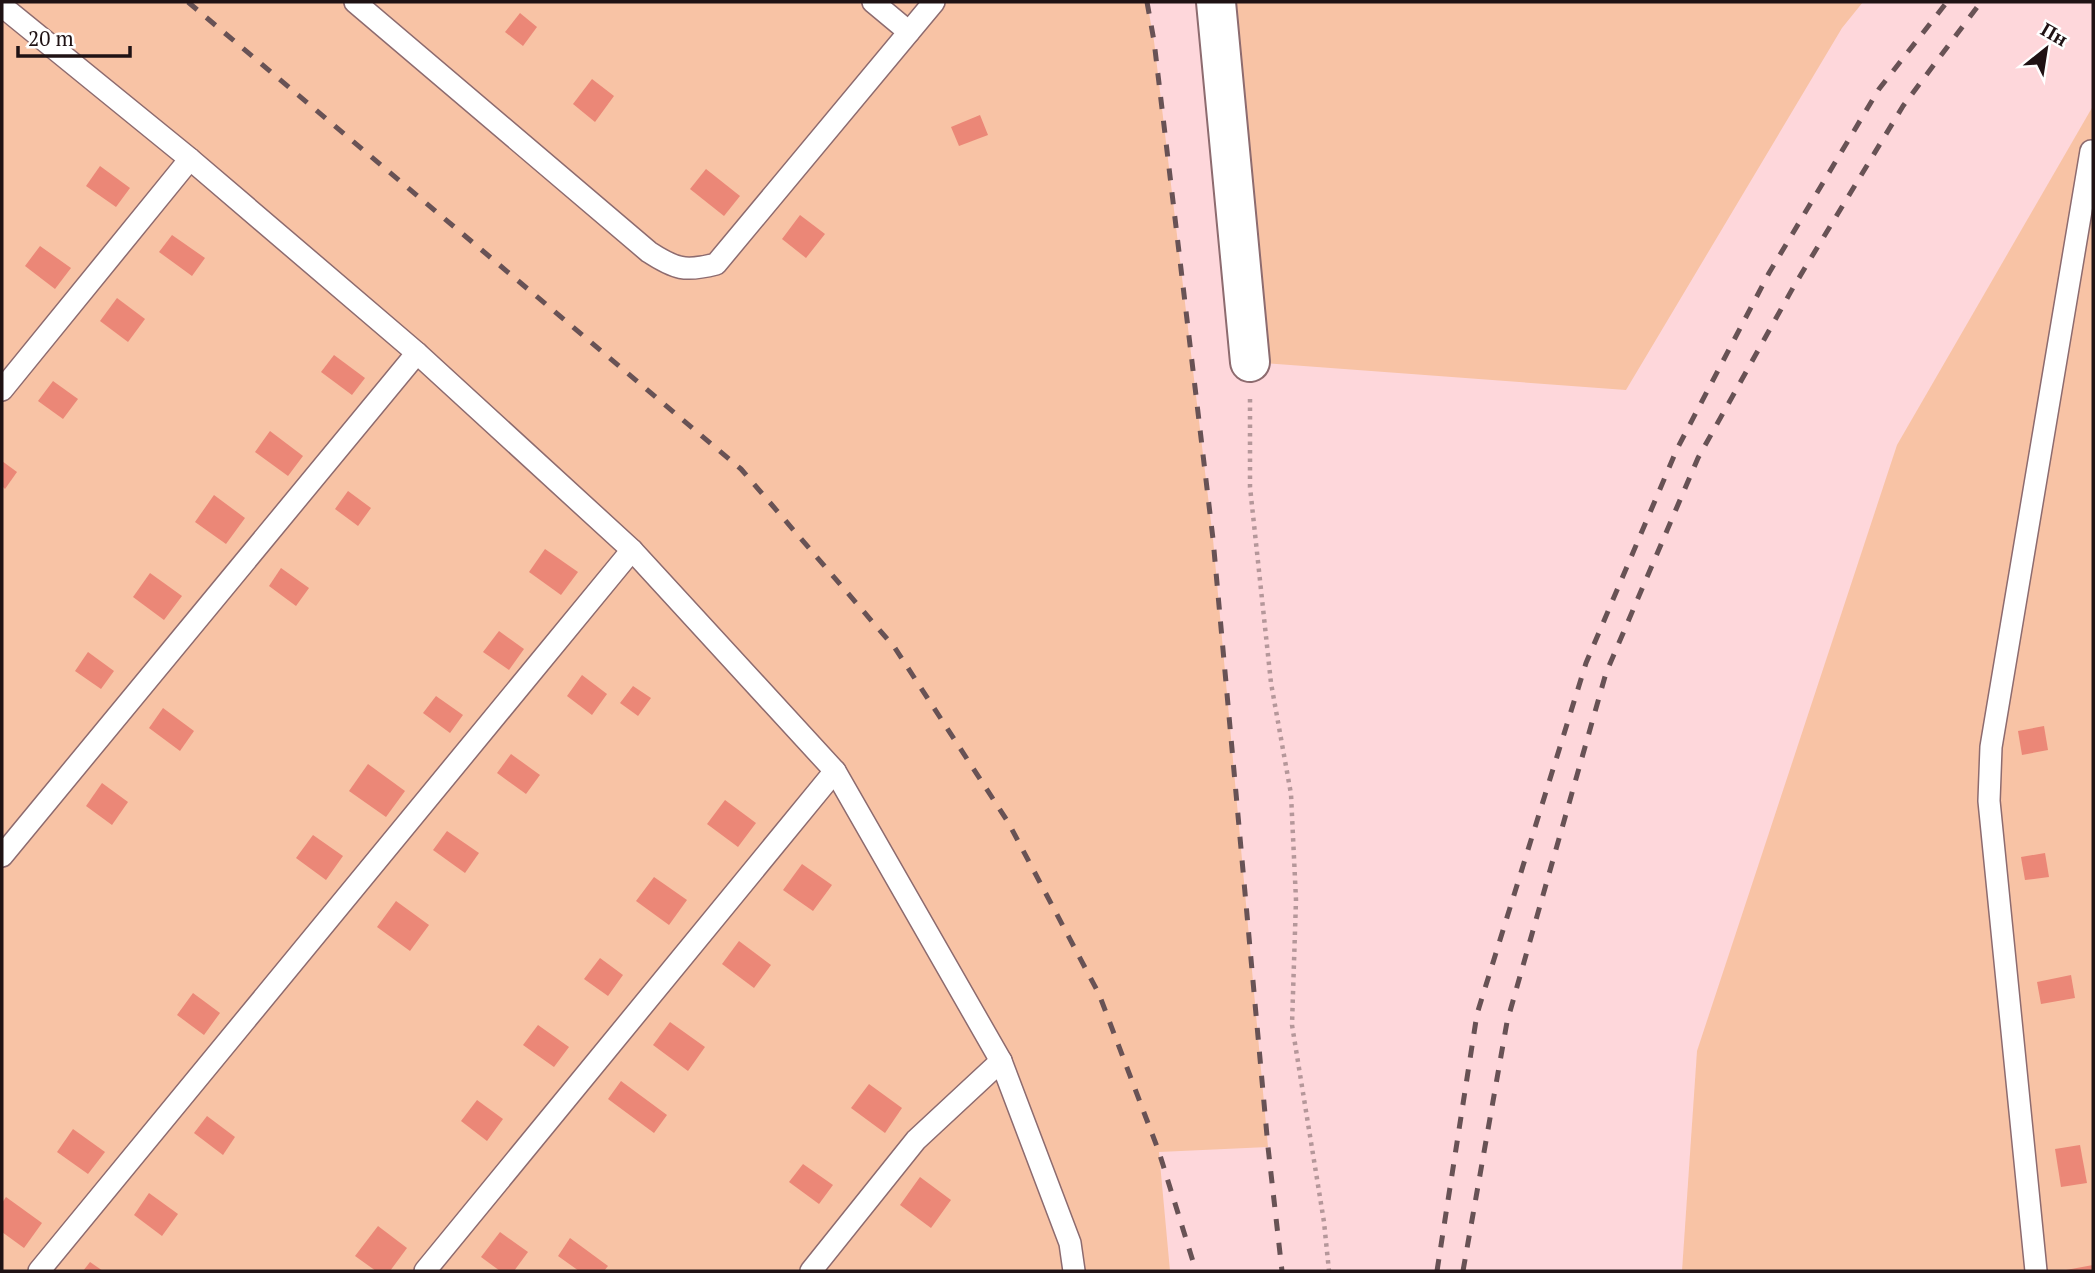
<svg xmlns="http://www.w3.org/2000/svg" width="2095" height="1273" font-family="'PT Serif',serif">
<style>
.green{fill:#f8c3a5}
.building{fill:#eb8777}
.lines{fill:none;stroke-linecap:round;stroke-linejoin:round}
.service-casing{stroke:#8d6b6f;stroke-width:24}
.minor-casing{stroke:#8d6b6f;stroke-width:42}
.path{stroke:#b5979a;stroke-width:4.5;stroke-dasharray:3.5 5;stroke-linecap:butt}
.service{stroke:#fff;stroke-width:21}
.minor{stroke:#fff;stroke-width:38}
.rail{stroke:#685255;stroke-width:5;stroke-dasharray:12 12;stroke-linecap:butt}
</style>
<rect width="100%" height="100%" fill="#fed7db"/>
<g class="green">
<polygon points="2,2 1147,2 1154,41 1213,539 1268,1147 1159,1152 1170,1271 2,1271"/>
<polygon points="1216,2 1863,2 1842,28 1626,390 1250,362"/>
<polygon points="2093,106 2093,1271 1682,1271 1697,1051 1897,445"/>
</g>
<g class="building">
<polygon points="520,13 537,27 523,46 505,32"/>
<polygon points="592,79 614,96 595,122 573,104"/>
<polygon points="980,115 988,135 959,146 951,127"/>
<polygon points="100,166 130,188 116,207 86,186"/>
<polygon points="706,169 740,196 724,216 690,189"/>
<polygon points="800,215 825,234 806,258 782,239"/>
<polygon points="172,235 205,258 192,276 159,252"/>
<polygon points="40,246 71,268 55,289 25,266"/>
<polygon points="117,298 145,319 128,342 100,321"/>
<polygon points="334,355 365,378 352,395 321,372"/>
<polygon points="53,381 78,399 63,419 38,401"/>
<polygon points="270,431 303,456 288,476 255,452"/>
<polygon points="2,461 17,472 5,489 2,486"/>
<polygon points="348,491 371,508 358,526 335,509"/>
<polygon points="214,495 245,518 226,544 195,522"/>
<polygon points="545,549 578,572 561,595 529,572"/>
<polygon points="281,568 309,588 296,606 269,586"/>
<polygon points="150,573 182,596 164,620 133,597"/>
<polygon points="499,631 524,649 509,670 483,652"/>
<polygon points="88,652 114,671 101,689 75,671"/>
<polygon points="582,675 607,694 592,715 567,696"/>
<polygon points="633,686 651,698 638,716 620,703"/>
<polygon points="436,696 463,715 450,733 423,713"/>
<polygon points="163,708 194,731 180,751 149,728"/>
<polygon points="2044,726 2048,750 2022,755 2018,731"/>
<polygon points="511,754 540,775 526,794 497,773"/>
<polygon points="368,764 405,791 386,817 349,791"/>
<polygon points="102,783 128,802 112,825 86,806"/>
<polygon points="725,800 756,823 738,847 707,824"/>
<polygon points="447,831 479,853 465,873 433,850"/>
<polygon points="313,835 343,856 326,880 296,858"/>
<polygon points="2045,853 2049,877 2025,880 2021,857"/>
<polygon points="802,864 832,885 813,911 783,890"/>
<polygon points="654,877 687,900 669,925 636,901"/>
<polygon points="396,901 429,925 410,951 377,927"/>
<polygon points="739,941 771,965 754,988 722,964"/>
<polygon points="600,958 623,975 608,996 584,979"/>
<polygon points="2071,975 2075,998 2041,1004 2037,982"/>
<polygon points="193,993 220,1013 204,1035 177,1015"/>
<polygon points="670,1022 705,1047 688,1071 653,1045"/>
<polygon points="538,1025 569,1047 554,1067 523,1045"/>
<polygon points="621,1081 667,1115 654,1133 608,1099"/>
<polygon points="869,1084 902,1108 885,1133 851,1108"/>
<polygon points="477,1100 503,1119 487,1141 461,1121"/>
<polygon points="207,1116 235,1137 223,1155 194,1133"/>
<polygon points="73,1129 105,1152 88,1174 57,1152"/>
<polygon points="2080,1145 2087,1183 2061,1187 2055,1149"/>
<polygon points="803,1164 833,1185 819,1204 789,1182"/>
<polygon points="920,1177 951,1200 931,1228 900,1205"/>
<polygon points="149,1193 178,1214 162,1236 134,1215"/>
<polygon points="6,1197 42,1223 24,1248 2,1232 2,1203"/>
<polygon points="378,1226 407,1248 390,1271 376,1271 355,1256"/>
<polygon points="500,1232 528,1252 514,1271 500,1271 481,1257"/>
<polygon points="570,1238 608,1266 604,1271 579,1271 558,1256"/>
<polygon points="90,1262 103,1271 83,1271"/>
<polygon points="2093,1265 2093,1271 2066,1271 2066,1270"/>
</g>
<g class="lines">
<defs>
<g id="service">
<path d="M355 2 649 252C675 269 685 272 716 264L934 2"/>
<polyline points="873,2 909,32"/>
<polyline points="2,6 190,159 417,353 632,550 835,771 1001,1061 1070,1243 1074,1271"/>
<polyline points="2,390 190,159"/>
<polyline points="2,856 417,353"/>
<polyline points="39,1271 632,550"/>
<polyline points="425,1271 835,771"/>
<polyline points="811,1271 916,1140 1001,1061"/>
<polyline points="2036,1271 1989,801 1991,747 2091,151"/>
</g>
<polyline id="minor" points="1216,2 1250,362"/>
</defs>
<use href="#service" class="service-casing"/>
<use href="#minor" class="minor-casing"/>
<polyline class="path" points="1250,399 1250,487 1271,683 1291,794 1296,900 1292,1025 1324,1222 1329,1271"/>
<use href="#service" class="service"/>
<use href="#minor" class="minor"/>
<g class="rail">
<polyline points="188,2 741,469 895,648 1008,822 1099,994 1159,1152 1196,1271"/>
<polyline points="1147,2 1154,41 1213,539 1268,1147 1282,1271"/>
<polyline points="1437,1271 1477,1014 1586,663 1677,449 1769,273 1879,89 1947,2"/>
<polyline points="1463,1271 1507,1022 1606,673 1698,458 1794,286 1903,106 1981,2"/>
</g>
</g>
<rect width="2095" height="1273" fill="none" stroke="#1f1214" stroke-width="7"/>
<g transform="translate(2046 49) rotate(30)" stroke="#ffffff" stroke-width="5" paint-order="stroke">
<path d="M0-5L12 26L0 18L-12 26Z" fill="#1f1214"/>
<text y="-10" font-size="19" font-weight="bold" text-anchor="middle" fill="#1f1214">Пн</text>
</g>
<path d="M18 46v10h112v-10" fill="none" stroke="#1f1214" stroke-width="3.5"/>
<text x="28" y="46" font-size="21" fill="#1f1214" stroke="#ffffff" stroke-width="5" paint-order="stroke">20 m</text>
</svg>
